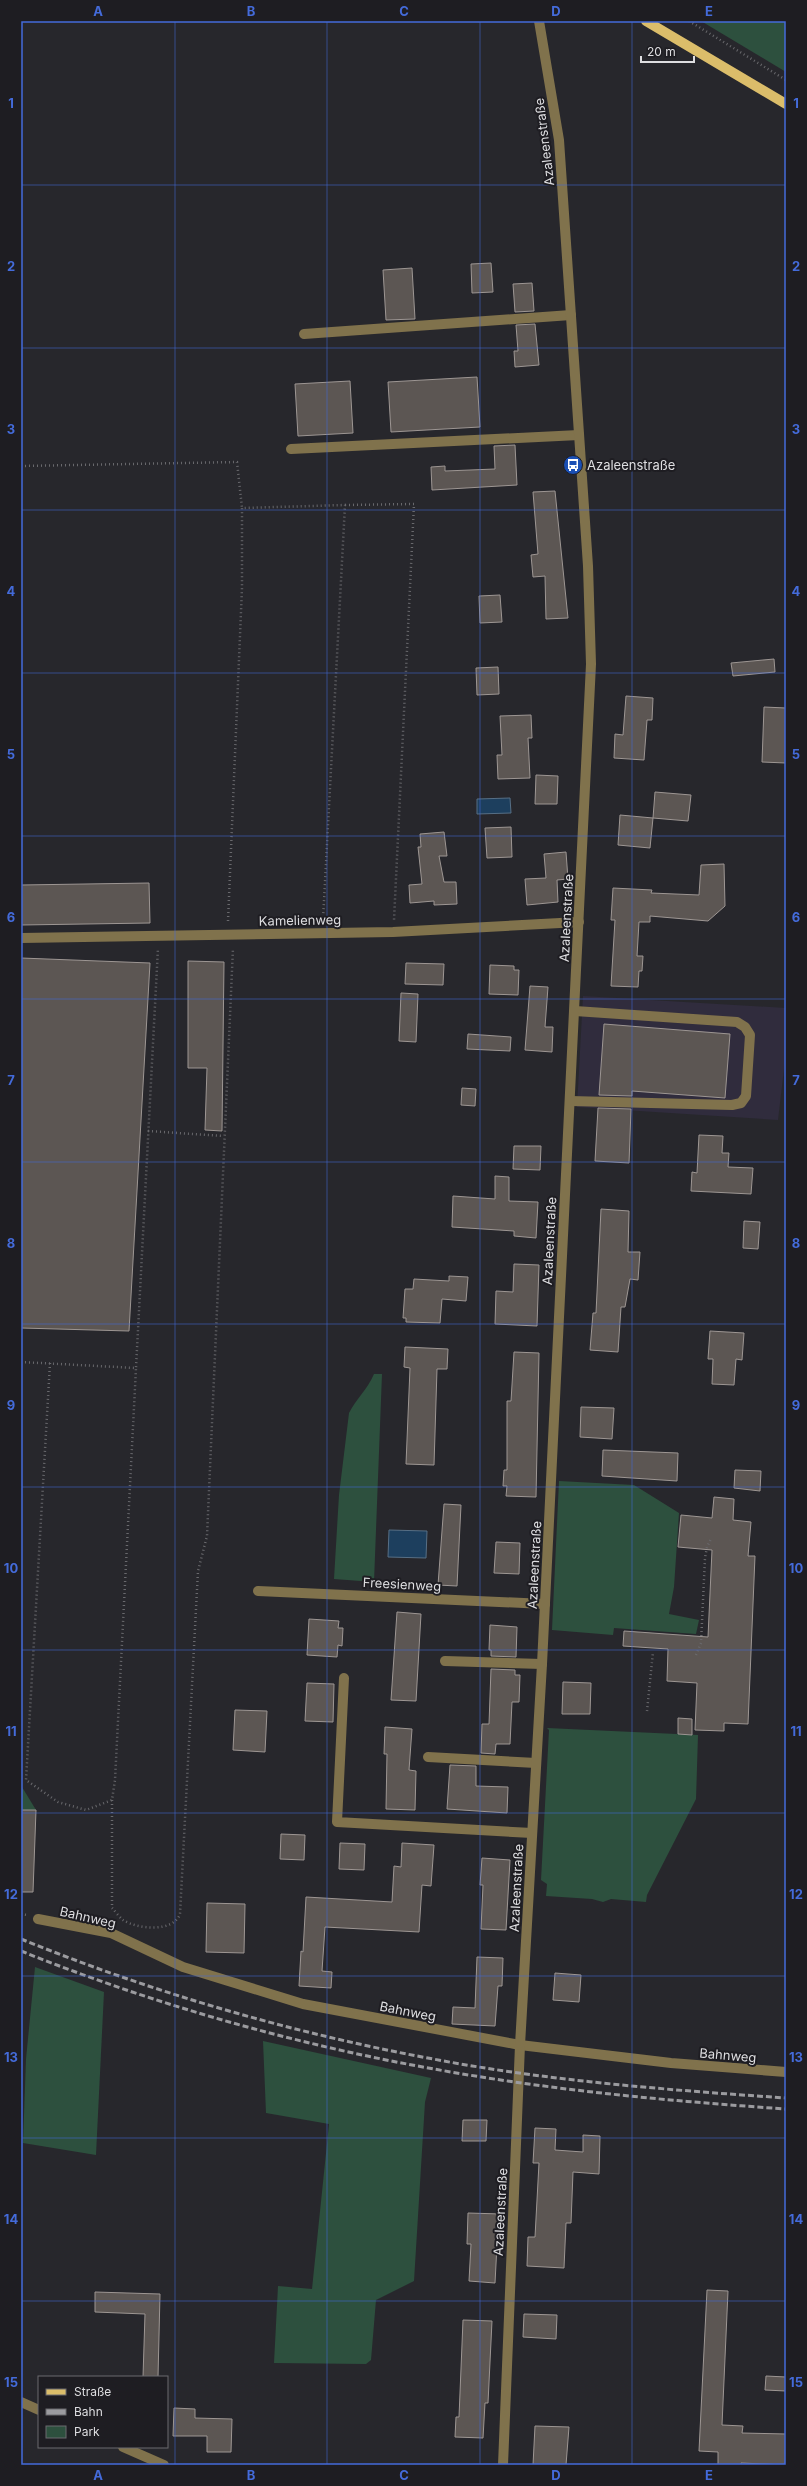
<svg xmlns="http://www.w3.org/2000/svg" width="807" height="2486" font-family="Inter,sans-serif">
<style>
.industrial{fill:#302c3d}
.green{fill:#2d503e}
.water{fill:#1d3f5e;stroke:#576f85}
.building{fill:#5c5653;stroke:#9d9693}
.lines{fill:none;stroke-linecap:round;stroke-linejoin:round}
.path{stroke:#69696d;stroke-width:2.5;stroke-dasharray:1 3;stroke-linecap:butt}
.minor{stroke:#80724c;stroke-width:10}
.major{stroke:#dbbd6a;stroke-width:10}
.rail{stroke:#9b9b9f;stroke-width:3;stroke-dasharray:6 3;stroke-linecap:butt}
.grid{fill:none;stroke:#446bda;stroke-width:1;stroke-opacity:0.55}
.labels{text-anchor:middle;stroke-width:4;stroke-linejoin:round;paint-order:stroke}
.street-label{font-size:13px;fill:#dedee1;stroke:#1e1d22}
.poi-label{font-size:13px;fill:#dedee1;stroke:#1e1d22;text-anchor:start}
.neatline{fill:none;stroke:#446bda;stroke-width:1.5}
.grid-label{font-size:13px;text-anchor:middle;font-weight:bold;fill:#446bda}
</style>
<rect width="100%" height="100%" fill="#27272c"/>
<polygon class="industrial" points="583,996 786,1008 786,1052 778,1120 577,1107"/>
<g class="green">
<polygon points="701,21 786,21 786,72"/>
<path d="M374 1374H382L374 1582 334 1579 339 1495 349 1413C356 1399 367 1390 374 1374Z"/>
<polygon points="559,1481 634,1485 679,1513 674,1587 669,1614 699,1620 696,1634 614,1628 613,1635 552,1630"/>
<polygon points="547,1728 698,1735 696,1799 647,1895 646,1902 611,1899 603,1902 592,1899 546,1896 547,1884 541,1880 549,1730"/>
<polygon points="21,1787 22,1787 36,1810 21,1810"/>
<polygon points="35,1967 104,1992 96,2155 23,2143 26,2059"/>
<polygon points="263,2041 431,2078 425,2102 414,2281 376,2300 371,2360 366,2364 274,2363 278,2286 312,2289 329,2124 266,2113"/>
</g>
<g class="water">
<polygon points="510,798 511,813 477,814 477,799"/>
<polygon points="389,1530 427,1531 426,1558 388,1557"/>
</g>
<g class="building">
<polygon points="491,263 493,292 472,293 471,264"/>
<polygon points="412,268 415,319 386,320 383,270"/>
<polygon points="532,283 534,311 515,312 513,284"/>
<polygon points="535,324 539,365 515,367 514,351 518,351 516,325"/>
<polygon points="477,377 480,427 391,432 388,382"/>
<polygon points="350,381 353,433 298,436 295,384"/>
<polygon points="515,445 517,485 432,490 431,467 445,466 445,471 495,469 494,446"/>
<polygon points="555,491 568,618 546,619 545,576 533,577 531,555 538,554 533,492"/>
<polygon points="500,595 502,622 480,623 479,596"/>
<polygon points="774,659 775,672 733,676 731,663"/>
<polygon points="498,667 499,694 477,695 476,668"/>
<polygon points="626,696 653,698 652,720 647,720 644,760 614,758 615,734 623,735"/>
<polygon points="764,707 786,708 786,763 762,762"/>
<polygon points="531,715 532,738 528,738 530,778 498,779 497,755 502,755 500,716"/>
<polygon points="536,775 558,776 557,804 535,804"/>
<polygon points="655,792 691,795 688,821 653,818"/>
<polygon points="620,815 653,818 650,848 618,845"/>
<polygon points="511,827 512,857 487,858 485,828"/>
<polygon points="444,832 447,856 439,856 444,882 456,882 457,904 434,905 434,901 410,903 409,885 422,884 418,847 421,847 420,834"/>
<polygon points="566,852 568,879 557,880 558,902 527,905 525,879 546,878 544,854"/>
<polygon points="724,864 725,906 708,921 650,916 650,922 639,922 637,956 643,956 642,971 639,971 638,987 611,986 615,920 611,920 613,888 652,890 651,893 699,895 701,865"/>
<polygon points="149,883 150,923 21,925 21,885"/>
<polygon points="21,958 150,963 129,1331 21,1328"/>
<polygon points="188,961 224,962 222,1131 205,1130 207,1068 188,1068"/>
<polygon points="406,963 444,964 443,985 405,984"/>
<polygon points="490,965 514,966 514,970 519,970 518,995 489,994"/>
<polygon points="530,986 548,987 545,1027 553,1027 552,1052 525,1050"/>
<polygon points="401,993 418,994 416,1042 399,1041"/>
<polygon points="604,1024 730,1034 725,1098 632,1091 632,1096 599,1095"/>
<polygon points="468,1034 511,1037 510,1051 467,1049"/>
<polygon points="462,1088 476,1089 475,1106 461,1105"/>
<polygon points="598,1108 631,1109 629,1163 595,1161"/>
<polygon points="699,1135 723,1136 722,1153 729,1153 728,1167 753,1168 751,1194 691,1191 692,1172 697,1173"/>
<polygon points="514,1146 541,1146 540,1170 513,1169"/>
<polygon points="495,1176 509,1177 509,1201 538,1202 536,1238 514,1236 514,1231 452,1227 453,1196 495,1199"/>
<polygon points="601,1209 629,1211 628,1252 640,1252 638,1280 630,1279 625,1307 621,1307 618,1352 590,1350 593,1313 596,1313"/>
<polygon points="744,1221 760,1222 758,1249 743,1248"/>
<polygon points="514,1264 539,1265 537,1326 495,1324 496,1291 513,1292"/>
<polygon points="449,1276 468,1277 466,1301 442,1299 440,1323 406,1322 406,1318 403,1318 405,1289 413,1289 414,1279 449,1281"/>
<polygon points="710,1331 744,1333 742,1360 736,1359 734,1385 712,1384 713,1359 708,1359"/>
<polygon points="405,1347 448,1349 447,1369 437,1369 434,1465 406,1464 410,1368 404,1367"/>
<polygon points="514,1352 539,1353 536,1497 506,1496 507,1486 503,1486 504,1470 507,1470 507,1401 511,1401"/>
<polygon points="581,1407 614,1408 612,1439 580,1437"/>
<polygon points="603,1450 678,1453 677,1481 602,1476"/>
<polygon points="735,1470 761,1471 760,1491 734,1488"/>
<polygon points="714,1497 734,1499 733,1520 751,1522 748,1556 755,1556 748,1724 724,1723 724,1731 695,1730 697,1683 667,1681 668,1649 623,1646 624,1631 708,1637 712,1550 678,1547 681,1515 712,1518"/>
<polygon points="444,1504 461,1505 457,1586 438,1585"/>
<polygon points="496,1542 520,1543 519,1574 494,1573"/>
<polygon points="397,1612 421,1614 416,1701 391,1700"/>
<polygon points="309,1619 339,1621 338,1628 343,1628 342,1646 338,1645 337,1657 307,1655"/>
<polygon points="490,1625 517,1627 516,1657 491,1656 491,1650 489,1650"/>
<polygon points="491,1669 515,1670 515,1675 520,1675 519,1702 512,1702 510,1744 496,1744 495,1754 481,1753 482,1724 489,1724"/>
<polygon points="563,1682 591,1683 590,1714 562,1714"/>
<polygon points="307,1683 334,1684 333,1722 305,1721"/>
<polygon points="235,1710 267,1711 265,1752 233,1750"/>
<polygon points="678,1718 692,1719 692,1735 678,1734"/>
<polygon points="385,1727 412,1729 409,1770 416,1771 415,1810 386,1809 387,1754 384,1754"/>
<polygon points="450,1765 476,1766 476,1786 508,1787 507,1813 447,1809"/>
<polygon points="21,1810 36,1810 33,1892 21,1892"/>
<polygon points="281,1834 305,1835 304,1860 280,1859"/>
<polygon points="340,1843 365,1844 364,1870 339,1869"/>
<polygon points="402,1843 434,1845 431,1886 422,1885 419,1932 325,1927 322,1971 332,1972 331,1988 299,1986 301,1951 303,1952 306,1897 392,1902 394,1866 401,1867"/>
<polygon points="482,1858 510,1860 506,1930 481,1929 483,1885 480,1885"/>
<polygon points="207,1903 245,1904 244,1953 206,1952"/>
<polygon points="477,1957 503,1958 502,1986 498,1986 495,2026 452,2024 453,2007 475,2008"/>
<polygon points="555,1973 581,1975 579,2002 553,2000"/>
<polygon points="463,2120 487,2120 486,2141 462,2141"/>
<polygon points="535,2128 556,2129 555,2150 583,2152 583,2135 600,2136 599,2174 573,2172 571,2223 566,2223 564,2268 527,2266 528,2237 535,2237 539,2163 533,2163"/>
<polygon points="468,2213 501,2214 500,2245 497,2245 495,2283 469,2281 471,2244 467,2244"/>
<polygon points="707,2290 728,2291 722,2425 743,2426 742,2433 786,2434 786,2465 741,2463 741,2465 718,2465 718,2452 699,2451"/>
<polygon points="95,2292 160,2294 158,2377 143,2377 145,2314 95,2312"/>
<polygon points="524,2314 557,2315 556,2339 523,2337"/>
<polygon points="463,2320 492,2321 488,2403 485,2403 483,2438 455,2437 456,2417 459,2417"/>
<polygon points="766,2376 786,2377 786,2391 765,2390"/>
<polygon points="174,2408 195,2409 195,2418 232,2419 231,2452 207,2452 207,2436 173,2436"/>
<polygon points="535,2426 569,2427 566,2465 533,2465"/>
</g>
<g class="lines">
<g class="path">
<polyline points="689,21 786,80"/>
<polyline points="21,466 237,462 242,508"/>
<polyline points="345,505 414,504 394,920"/>
<polyline points="228,921 242,588 242,508 345,505 323,920"/>
<polyline points="148,1131 223,1136"/>
<polyline points="21,1362 136,1368 158,948"/>
<polyline points="50,1363 26,1780 58,1802 86,1810 112,1800 115,1780 136,1368"/>
<polyline points="696,1655 701,1643 705,1558 707,1547 711,1539"/>
<polyline points="647,1711 653,1652"/>
<path d="M112 1800V1908C115 1911 119 1917 123 1920 137 1929 173 1933 180 1914L198 1571 207 1536 233 948"/>
<polyline points="21,1914 27,1915"/>
</g>
<g class="minor">
<polyline points="304,334 571,315"/>
<polyline points="291,449 579,435"/>
<polyline points="21,938 393,932 579,922"/>
<polyline points="570,1101 732,1105 741,1103 746,1096 750,1035 745,1027 737,1022 575,1011"/>
<polyline points="258,1591 545,1604"/>
<polyline points="445,1661 542,1664"/>
<polyline points="344,1678 337,1822 532,1833"/>
<polyline points="428,1757 536,1763"/>
<polyline points="38,1919 111,1933 183,1967 303,2004 520,2045 671,2063 786,2072"/>
<polyline points="21,2402 39,2410"/>
<polyline points="123,2447 164,2465"/>
<polyline points="503,2465 520,2045 542,1664 591,664 588,566 559,140 539,21"/>
</g>
<polyline class="major" points="646,21 786,104"/>
<g class="rail">
<path d="M21 1939C154 1993 292 2033 433 2059 549 2081 669 2090 786 2098"/>
<path d="M21 1951C153 2004 293 2044 434 2069 550 2090 668 2101 786 2109"/>
</g>
</g>
<path class="grid" d="M175 21V2465M327 21V2465M480 21V2465M632 21V2465M21 185H786M21 348H786M21 510H786M21 673H786M21 836H786M21 999H786M21 1162H786M21 1324H786M21 1487H786M21 1650H786M21 1813H786M21 1976H786M21 2138H786M21 2301H786"/>
<defs>
<symbol id="bus-disc" viewBox="-11 -11 22 22"><circle r="9.5" fill="#1a4fb4" stroke="#1e1d22"/><path d="M-5-6H5V4H4V6H2V4H-2V6H-4V4H-5ZM-3.5-4V0h7V-4ZM-3.5 1.2v1.5H-2V1.2ZM2 1.2v1.5H3.5V1.2Z" fill="#fff"/></symbol>
</defs>
<g fill-rule="evenodd">
<use href="#bus-disc" x="562" y="454" width="22" height="22"/>
</g>
<g class="labels">
<g class="street-label">
<text transform="translate(544 142) rotate(-97)" y="5">Azaleenstraße</text>
<text transform="translate(566 918) rotate(-87)" y="5">Azaleenstraße</text>
<text transform="translate(300 920) rotate(-1)" y="5">Kamelienweg</text>
<text transform="translate(549 1241) rotate(-87)" y="5">Azaleenstraße</text>
<text transform="translate(534 1565) rotate(-87)" y="5">Azaleenstraße</text>
<text transform="translate(402 1584) rotate(3)" y="5">Freesienweg</text>
<text transform="translate(516 1888) rotate(-87)" y="5">Azaleenstraße</text>
<text transform="translate(88 1917) rotate(13)" y="5">Bahnweg</text>
<text transform="translate(408 2011) rotate(11)" y="5">Bahnweg</text>
<text transform="translate(728 2055) rotate(5)" y="5">Bahnweg</text>
<text transform="translate(500 2212) rotate(-87)" y="5">Azaleenstraße</text>
</g>
<g class="poi-label">
<text x="587" y="470">Azaleenstraße</text>
</g>
</g>
<rect width="807" height="2486" fill="none" stroke="#1e1d22" stroke-width="44"/>
<rect x="38" y="2376" width="130" height="72" fill="#1e1d22" stroke="#6b6a6e"/>
<rect x="46" y="2389" width="20" height="6" fill="#dbbd6a" stroke="#6b6a6e"/>
<text x="74" y="2396" font-size="12" fill="#dedee1">Straße</text>
<rect x="46" y="2409" width="20" height="6" fill="#9b9b9f" stroke="#6b6a6e"/>
<text x="74" y="2416" font-size="12" fill="#dedee1">Bahn</text>
<rect x="46" y="2426" width="20" height="12" fill="#2d503e" stroke="#6b6a6e"/>
<text x="74" y="2436" font-size="12" fill="#dedee1">Park</text>
<path d="M641 56v6h53v-6" fill="none" stroke="#dedee1" stroke-width="2"/>
<text x="647" y="56" font-size="12" fill="#dedee1" stroke="#1e1d22" stroke-width="3" paint-order="stroke">20 m</text>
<rect x="22" y="22" width="763" height="2442" class="neatline"/>
<g class="grid-label">
<text x="98" y="16">A</text>
<text x="251" y="16">B</text>
<text x="404" y="16">C</text>
<text x="556" y="16">D</text>
<text x="709" y="16">E</text>
<text x="11" y="108">1</text>
<text x="796" y="108">1</text>
<text x="11" y="271">2</text>
<text x="796" y="271">2</text>
<text x="11" y="434">3</text>
<text x="796" y="434">3</text>
<text x="11" y="596">4</text>
<text x="796" y="596">4</text>
<text x="11" y="759">5</text>
<text x="796" y="759">5</text>
<text x="11" y="922">6</text>
<text x="796" y="922">6</text>
<text x="11" y="1085">7</text>
<text x="796" y="1085">7</text>
<text x="11" y="1248">8</text>
<text x="796" y="1248">8</text>
<text x="11" y="1410">9</text>
<text x="796" y="1410">9</text>
<text x="11" y="1573">10</text>
<text x="796" y="1573">10</text>
<text x="11" y="1736">11</text>
<text x="796" y="1736">11</text>
<text x="11" y="1899">12</text>
<text x="796" y="1899">12</text>
<text x="11" y="2062">13</text>
<text x="796" y="2062">13</text>
<text x="11" y="2224">14</text>
<text x="796" y="2224">14</text>
<text x="11" y="2387">15</text>
<text x="796" y="2387">15</text>
<text x="98" y="2480">A</text>
<text x="251" y="2480">B</text>
<text x="404" y="2480">C</text>
<text x="556" y="2480">D</text>
<text x="709" y="2480">E</text>
</g>
</svg>
